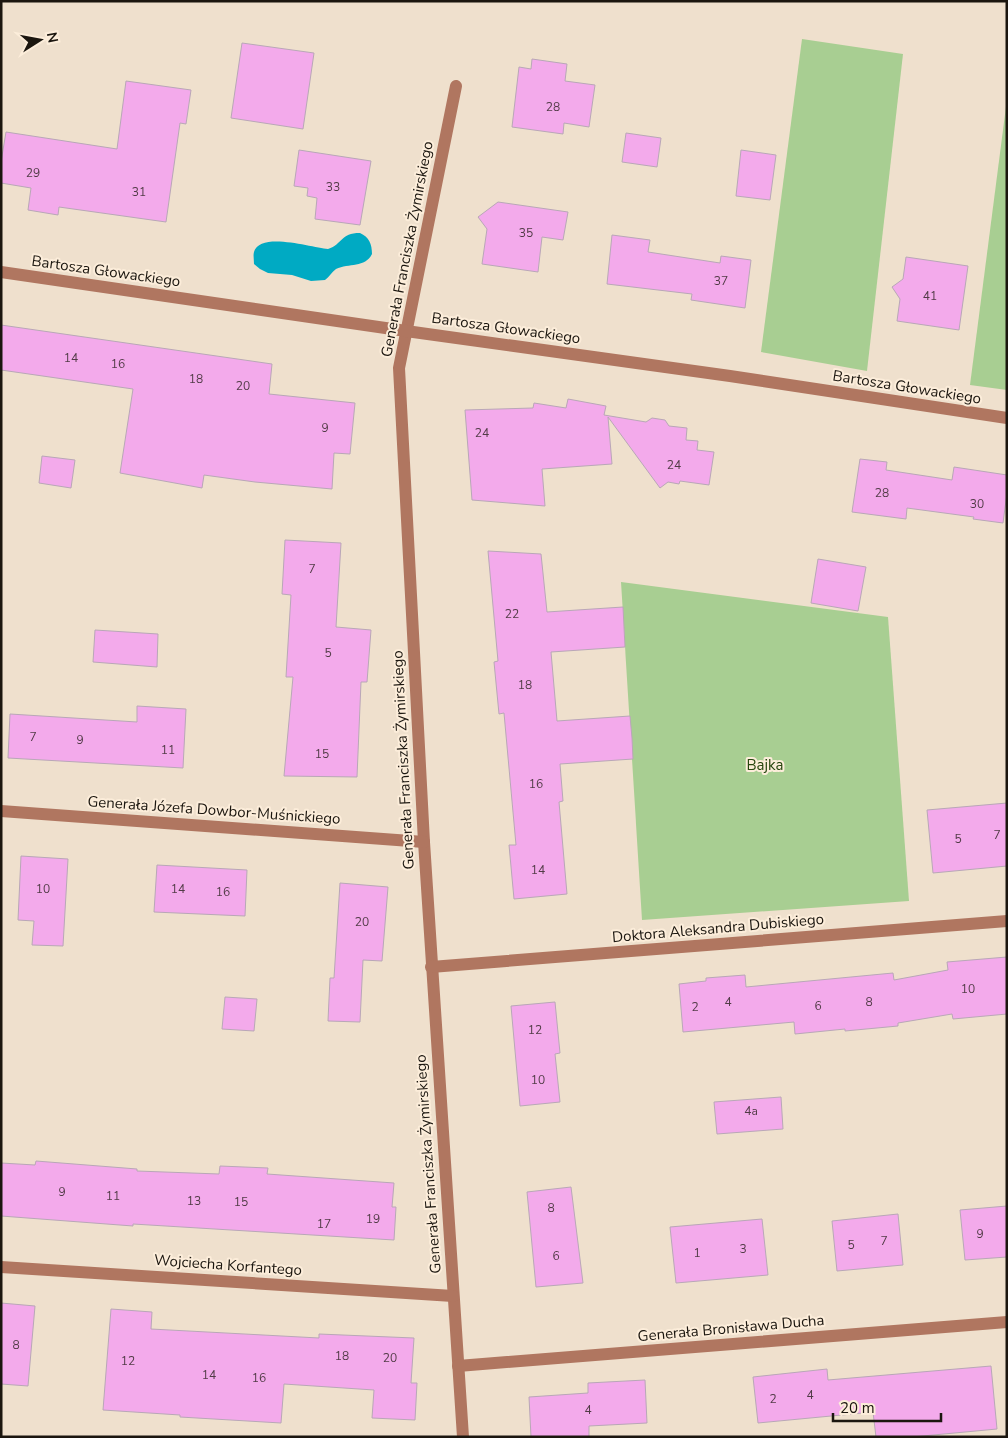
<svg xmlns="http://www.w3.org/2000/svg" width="1008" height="1438" font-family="'Nunito Sans',sans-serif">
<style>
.green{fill:#a8ce92}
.water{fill:#00aac3}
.building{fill:#f3aaeb;stroke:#b9a7b7}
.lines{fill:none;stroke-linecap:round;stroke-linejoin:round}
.minor{stroke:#b07660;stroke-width:12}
.labels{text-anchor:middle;stroke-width:4;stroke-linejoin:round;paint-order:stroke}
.number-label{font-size:12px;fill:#513b46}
.street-label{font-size:15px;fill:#1b160f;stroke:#fcedda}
.park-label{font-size:15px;fill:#27460f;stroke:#fcedda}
</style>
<rect width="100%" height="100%" fill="#efe0cd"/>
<g class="green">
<polygon points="802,39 903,54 867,371 761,352"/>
<polygon points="1007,99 1007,390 970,385"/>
<polygon points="621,582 888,617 909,901 642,920"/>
</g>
<path class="water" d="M360 233C369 237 372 244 372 254 365 268 349 263 336 269 332 272 329 277 325 280L311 281 292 275 268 273 260 269 254 264C254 260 253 255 254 252 260 231 313 248 328 249 343 244 340 233 360 233Z"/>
<g class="building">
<polygon points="242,43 314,53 303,129 231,118"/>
<polygon points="532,59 567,64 565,81 595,85 589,127 564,123 563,134 512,127 519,67 531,69"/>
<polygon points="126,81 191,90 186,124 180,123 166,222 59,207 58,215 28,210 31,188 1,183 1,162 6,132 117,149"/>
<polygon points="626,133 661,138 657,167 622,162"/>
<polygon points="299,150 371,161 360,225 315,219 317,198 307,196 308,188 294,186"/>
<polygon points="741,150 776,155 770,200 736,196"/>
<polygon points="498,202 568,212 563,240 542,237 538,272 482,264 487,229 478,217"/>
<polygon points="612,235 650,240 648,252 720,263 721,256 751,260 745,308 691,300 692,294 607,284"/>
<polygon points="906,257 968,266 959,330 897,321 900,299 892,287 903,279"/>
<polygon points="1,325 272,364 269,394 355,403 350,454 334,453 332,489 255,482 204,475 202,488 120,473 133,389 1,370"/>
<polygon points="568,399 606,406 604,415 646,422 652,418 665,420 669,426 687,428 686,440 698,441 697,450 714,452 709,485 680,481 679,484 668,482 660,488 608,417 612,464 542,469 545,506 472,500 465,410 533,408 534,403 566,408"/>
<polygon points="42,456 75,460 71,488 39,483"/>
<polygon points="860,459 887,462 886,470 952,480 954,467 1007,475 1007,493 1003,523 973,519 974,517 907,508 906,519 852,512"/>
<polygon points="285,540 341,543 336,627 371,630 367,682 361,682 357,777 284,776 293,677 286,677 291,595 282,594"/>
<polygon points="488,551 541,554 547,612 623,607 625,647 551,652 557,721 630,716 632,738 633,759 560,764 563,801 559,802 567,894 514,899 509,845 516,845 504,713 499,714 494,662 498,661"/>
<polygon points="818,559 866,567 858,611 811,603"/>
<polygon points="95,630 158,634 157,667 93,662"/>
<polygon points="137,706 186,709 183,768 8,758 10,714 137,722"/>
<polygon points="1007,803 1007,866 933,873 927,810"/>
<polygon points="21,856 68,859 63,946 32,945 34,921 18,920"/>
<polygon points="157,865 247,870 245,916 154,912"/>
<polygon points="340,883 388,887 382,961 363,960 360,1022 328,1021 330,978 334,978"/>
<polygon points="1007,957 1007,1014 953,1019 952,1014 898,1023 898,1026 845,1031 845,1029 795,1034 794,1022 683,1032 679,984 706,981 706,978 745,975 746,987 893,973 894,980 948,970 947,962"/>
<polygon points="225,997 257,999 254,1031 222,1029"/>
<polygon points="555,1002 560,1053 555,1054 560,1102 520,1106 511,1006"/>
<polygon points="781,1097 783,1129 717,1134 714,1102"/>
<polygon points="36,1161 137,1169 137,1171 219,1174 220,1166 268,1168 267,1174 394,1183 392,1207 396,1207 394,1240 133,1224 133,1226 1,1216 1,1163 35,1165"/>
<polygon points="571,1187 583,1283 536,1287 527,1192"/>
<polygon points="1007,1206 1007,1257 965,1260 960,1210"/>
<polygon points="898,1214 903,1265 837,1271 832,1221"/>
<polygon points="762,1219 768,1275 676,1283 670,1227"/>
<polygon points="1,1303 35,1306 28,1386 1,1384"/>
<polygon points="111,1309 152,1312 151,1329 319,1338 319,1334 414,1338 411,1383 417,1383 415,1420 372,1418 374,1390 284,1384 281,1423 180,1417 180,1415 103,1410"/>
<polygon points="991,1366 997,1429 912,1437 876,1437 873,1412 758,1423 753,1377 827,1369 828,1380"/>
<polygon points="645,1380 647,1423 589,1426 589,1437 531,1437 529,1397 588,1393 588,1383"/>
</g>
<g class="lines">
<g class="minor">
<polyline points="456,86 399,368 424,842 463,1437"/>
<polyline points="1,272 406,331 730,376 1007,418"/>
<polyline points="1,811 424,842"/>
<polyline points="431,967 1007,921"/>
<polyline points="1,1267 453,1296"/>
<polyline points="458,1366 1007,1322"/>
</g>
</g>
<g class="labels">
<g class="number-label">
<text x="553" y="111">28</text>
<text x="33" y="177">29</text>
<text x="333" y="191">33</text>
<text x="139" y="196">31</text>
<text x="526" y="237">35</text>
<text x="721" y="285">37</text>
<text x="930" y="300">41</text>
<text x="71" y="362">14</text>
<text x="118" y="368">16</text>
<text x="196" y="383">18</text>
<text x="243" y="390">20</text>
<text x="325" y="432">9</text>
<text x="482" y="437">24</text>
<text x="674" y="469">24</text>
<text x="882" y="497">28</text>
<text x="977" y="508">30</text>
<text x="312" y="573">7</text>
<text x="512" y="618">22</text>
<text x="328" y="657">5</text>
<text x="525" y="689">18</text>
<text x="33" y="741">7</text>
<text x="80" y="744">9</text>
<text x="168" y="754">11</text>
<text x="322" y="758">15</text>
<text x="536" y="788">16</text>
<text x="997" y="839">7</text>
<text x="958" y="843">5</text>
<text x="538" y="874">14</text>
<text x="43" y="893">10</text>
<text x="178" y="893">14</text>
<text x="223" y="896">16</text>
<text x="362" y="926">20</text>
<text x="968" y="993">10</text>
<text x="728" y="1006">4</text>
<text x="869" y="1006">8</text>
<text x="818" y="1010">6</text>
<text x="695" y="1011">2</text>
<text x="535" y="1034">12</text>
<text x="538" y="1084">10</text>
<text x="751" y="1115">4a</text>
<text x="62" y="1196">9</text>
<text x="113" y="1200">11</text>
<text x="194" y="1205">13</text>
<text x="241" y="1206">15</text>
<text x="551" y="1212">8</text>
<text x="373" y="1223">19</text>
<text x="324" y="1228">17</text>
<text x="980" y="1238">9</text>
<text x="884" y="1245">7</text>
<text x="851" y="1249">5</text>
<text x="743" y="1253">3</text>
<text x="697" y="1257">1</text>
<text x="556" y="1260">6</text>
<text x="16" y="1349">8</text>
<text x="342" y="1360">18</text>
<text x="390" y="1362">20</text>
<text x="128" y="1365">12</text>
<text x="209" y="1379">14</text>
<text x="259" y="1382">16</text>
<text x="810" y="1399">4</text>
<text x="773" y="1403">2</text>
<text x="588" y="1414">4</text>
</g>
<g class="street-label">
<text transform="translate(407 249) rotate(-79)" y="5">Generała Franciszka Żymirskiego</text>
<text transform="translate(106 271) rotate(8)" y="5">Bartosza Głowackiego</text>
<text transform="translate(506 328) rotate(8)" y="5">Bartosza Głowackiego</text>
<text transform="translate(907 387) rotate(9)" y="5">Bartosza Głowackiego</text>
<text transform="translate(403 760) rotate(-93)" y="5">Generała Franciszka Żymirskiego</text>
<text transform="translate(214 810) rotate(4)" y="5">Generała Józefa Dowbor-Muśnickiego</text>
<text transform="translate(718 928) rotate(-5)" y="5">Doktora Aleksandra Dubiskiego</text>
<text transform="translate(428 1164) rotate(-94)" y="5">Generała Franciszka Żymirskiego</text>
<text transform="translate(228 1265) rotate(4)" y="5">Wojciecha Korfantego</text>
<text transform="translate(731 1328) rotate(-5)" y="5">Generała Bronisława Ducha</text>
</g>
<g class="park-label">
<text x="765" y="770">Bajka</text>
</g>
</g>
<rect width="1008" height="1438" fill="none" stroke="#1b160f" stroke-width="5"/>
<g transform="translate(40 40) rotate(79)" stroke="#fcedda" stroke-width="4" paint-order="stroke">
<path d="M0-4L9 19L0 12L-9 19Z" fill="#1b160f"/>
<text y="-8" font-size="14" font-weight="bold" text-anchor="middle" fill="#1b160f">N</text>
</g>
<path d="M833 1413v8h108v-8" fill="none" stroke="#1b160f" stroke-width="2.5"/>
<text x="840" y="1413" font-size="15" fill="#1b160f" stroke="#fcedda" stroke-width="4" paint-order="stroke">20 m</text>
</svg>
